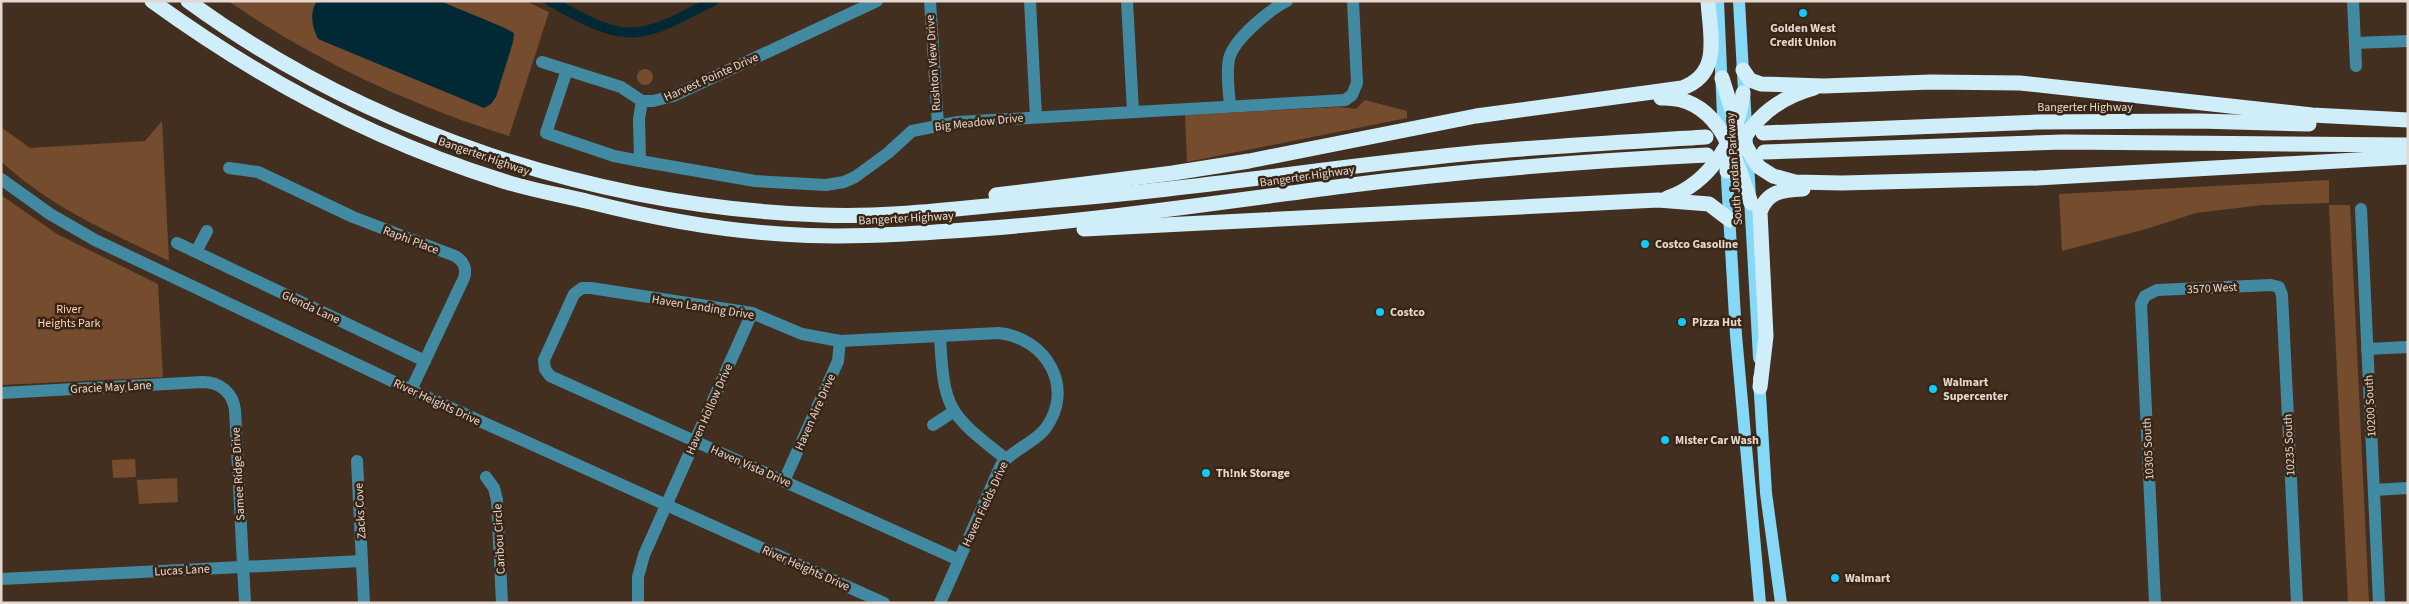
<svg xmlns="http://www.w3.org/2000/svg" width="2409" height="604" font-family="'Source Sans 3',sans-serif">
<style>
.green{fill:#754c2e}
.water{fill:#012935}
.lines{fill:none;stroke-linecap:round;stroke-linejoin:round}
.canal{stroke:#012935;stroke-width:10}
.minor{stroke:#428aa2;stroke-width:12}
.major{stroke:#85d8f6;stroke-width:12}
.highway{stroke:#cfeef9;stroke-width:15}
.poi-dot{fill:#0fcafa;stroke:#392516;stroke-width:2}
.labels{text-anchor:middle;stroke-width:5;stroke-linejoin:round;paint-order:stroke}
.poi-label{font-size:12px;font-weight:bold;fill:#e5d8cf;stroke:#392516;text-anchor:start}
.street-label{font-size:12px;fill:#e5d8cf;stroke:#392516}
.park-label{font-size:12px;fill:#ffd6ba;stroke:#392516}
</style>
<rect width="100%" height="100%" fill="#432f20"/>
<g class="green">
<path d="M228 1H525L549 12 509 136C410 105 314 60 228 1Z"/>
<circle cx="645" cy="77" r="8"/>
<polygon points="1365,100 1407,111 1407,118 1187,162 1185,115 1340,107 1356,109"/>
<path d="M162 121 169 261C110 232 49 207 1 161V127L30 148 145 141Z"/>
<polygon points="2329,180 2329,203 2262,205 2196,213 2146,229 2062,251 2059,194"/>
<polygon points="1,195 57,234 158,284 163,377 1,385"/>
<polygon points="2329,205 2350,205 2369,603 2348,603"/>
<polygon points="135,459 136,477 113,478 112,460"/>
<polygon points="177,478 178,502 139,504 137,480"/>
</g>
<path class="water" d="M317 1H440L505 28 514 33 513 42 496 97 491 104 484 108 318 39C312 27 309 13 317 1Z"/>
<g class="lines">
<path class="canal" d="M550 1C575 14 608 36 638 32 664 29 690 12 713 1"/>
<g class="minor">
<polyline points="930,1 938,125"/>
<polyline points="1030,1 1036,117"/>
<polyline points="1127,1 1133,112"/>
<polyline points="2353,1 2356,66"/>
<polyline points="2355,43 2408,41"/>
<polyline points="542,62 621,87 642,101 653,101 673,96 877,1"/>
<polyline points="567,70 546,133 614,156 640,161 755,181 826,185 844,182 855,177 888,153 912,131 958,122 1345,100 1352,95 1357,83 1353,1"/>
<path d="M1230 106C1229 91 1226 74 1229 59 1233 40 1269 10 1287 1"/>
<polyline points="640,161 639,119 642,101"/>
<path d="M229 168 258 172 353 217 455 256C464 261 467 269 464 278L411 390"/>
<polyline points="1,179 50,214 95,240 411,390 884,603"/>
<polyline points="2361,209 2379,603"/>
<polyline points="177,243 425,361"/>
<polyline points="196,252 207,231"/>
<path d="M940 336C944 411 948 413 1006 459"/>
<polyline points="2367,349 2408,347"/>
<path d="M1 393 203 382C220 382 233 393 235 410L245 603"/>
<polyline points="933,425 953,412"/>
<polyline points="357,461 364,603"/>
<polyline points="486,477 494,488 497,500 502,603"/>
<polyline points="784,481 838,361 840,341"/>
<polyline points="2374,490 2408,488"/>
<polyline points="1,579 362,561"/>
<polyline points="638,603 638,577 644,555 752,313"/>
<path d="M940 603 1001 465C1013 449 1033 444 1045 429 1076 388 1046 338 999 333L840 341 802 334 752 313 591 288H582L574 294 544 360 545 369 550 376 959 560"/>
<polyline points="2155,603 2141,304 2145,296 2157,290 2271,285 2279,287 2282,295 2297,603"/>
</g>
<g class="major">
<polyline points="1718,1 1724,139"/>
<polyline points="1739,1 1759,358"/>
<polyline points="1726,162 1736,335 1760,603"/>
<polyline points="1759,378 1766,493 1781,603"/>
</g>
<g class="highway">
<path d="M152 1C258 78 378 142 503 181 531 190 561 195 590 202 653 218 716 230 781 234 837 238 894 235 951 231 1080 223 1208 204 1336 187 1459 171 1583 161 1707 155"/>
<path d="M188 1C369 133 597 207 821 215 893 218 968 207 1040 201 1182 191 1322 168 1463 154 1544 146 1625 142 1706 137"/>
<polyline points="1743,70 1750,80 1761,84 1824,86 1931,82 2020,83 2312,115 2408,120"/>
<polyline points="1722,78 1740,136 1754,160 1759,167 1773,176 1795,182 1842,183 2037,178 2408,157"/>
<path d="M1661 98C1720 95 1735 159 1751 203"/>
<polyline points="1763,133 2038,122 2199,121 2309,124"/>
<polyline points="1764,152 2063,142 2408,145"/>
<path d="M1727 171C1744 129 1769 100 1814 88"/>
<path d="M996 195 1173 173 1249 161 1476 116 1682 88C1722 74 1710 35 1708 1"/>
<path d="M1667 198C1711 183 1738 137 1743 93"/>
<polyline points="1084,229 1658,200 1709,204 1730,220"/>
<path d="M1760 387 1766 336 1760 212C1767 191 1783 190 1803 189"/>
</g>
</g>
<g class="poi-dot">
<circle cx="1803" cy="13" r="5"/>
<circle cx="1645" cy="244" r="5"/>
<circle cx="1380" cy="312" r="5"/>
<circle cx="1682" cy="322" r="5"/>
<circle cx="1933" cy="389" r="5"/>
<circle cx="1665" cy="440" r="5"/>
<circle cx="1206" cy="473" r="5"/>
<circle cx="1835" cy="578" r="5"/>
</g>
<g class="labels">
<g class="poi-label">
<text x="1803" y="32" text-anchor="middle">Golden West<tspan x="1803" dy="14">Credit Union</tspan></text>
<text x="1655" y="248">Costco Gasoline</text>
<text x="1390" y="316">Costco</text>
<text x="1692" y="326">Pizza Hut</text>
<text x="1943" y="386">Walmart<tspan x="1943" dy="14">Supercenter</tspan></text>
<text x="1675" y="444">Mister Car Wash</text>
<text x="1216" y="477">Th!nk Storage</text>
<text x="1845" y="582">Walmart</text>
</g>
<g class="street-label">
<text transform="translate(933 63) rotate(-94)" y="4">Rushton View Drive</text>
<text transform="translate(711 77) rotate(-24)" y="4">Harvest Pointe Drive</text>
<text x="2085" y="111">Bangerter Highway</text>
<text transform="translate(979 122) rotate(-6)" y="4">Big Meadow Drive</text>
<text transform="translate(484 156) rotate(19)" y="4">Bangerter Highway</text>
<text transform="translate(1734 169) rotate(-94)" y="4">South Jordan Parkway</text>
<text transform="translate(1307 176) rotate(-8)" y="4">Bangerter Highway</text>
<text transform="translate(906 218) rotate(-3)" y="4">Bangerter Highway</text>
<text transform="translate(411 240) rotate(21)" y="4">Raphi Place</text>
<text transform="translate(2212 288) rotate(-3)" y="4">3570 West</text>
<text transform="translate(311 307) rotate(25)" y="4">Glenda Lane</text>
<text transform="translate(703 307) rotate(9)" y="4">Haven Landing Drive</text>
<text transform="translate(111 387) rotate(-3)" y="4">Gracie May Lane</text>
<text transform="translate(437 402) rotate(25)" y="4">River Heights Drive</text>
<text transform="translate(2370 406) rotate(-93)" y="4">10200 South</text>
<text transform="translate(709 409) rotate(-66)" y="4">Haven Hollow Drive</text>
<text transform="translate(815 412) rotate(-66)" y="4">Haven Aire Drive</text>
<text transform="translate(2289 445) rotate(-93)" y="4">10235 South</text>
<text transform="translate(2148 449) rotate(-93)" y="4">10305 South</text>
<text transform="translate(751 466) rotate(24)" y="4">Haven Vista Drive</text>
<text transform="translate(238 474) rotate(-93)" y="4">Samee Ridge Drive</text>
<text transform="translate(985 504) rotate(-65)" y="4">Haven Fields Drive</text>
<text transform="translate(360 511) rotate(-93)" y="4">Zacks Cove</text>
<text transform="translate(499 539) rotate(-93)" y="4">Caribou Circle</text>
<text transform="translate(806 568) rotate(24)" y="4">River Heights Drive</text>
<text transform="translate(182 570) rotate(-3)" y="4">Lucas Lane</text>
</g>
<g class="park-label">
<text x="69" y="313">River<tspan x="69" dy="14">Heights Park</tspan></text>
</g>
</g>
<rect width="2409" height="604" fill="none" stroke="#e5d8cf" stroke-width="5"/>
</svg>
